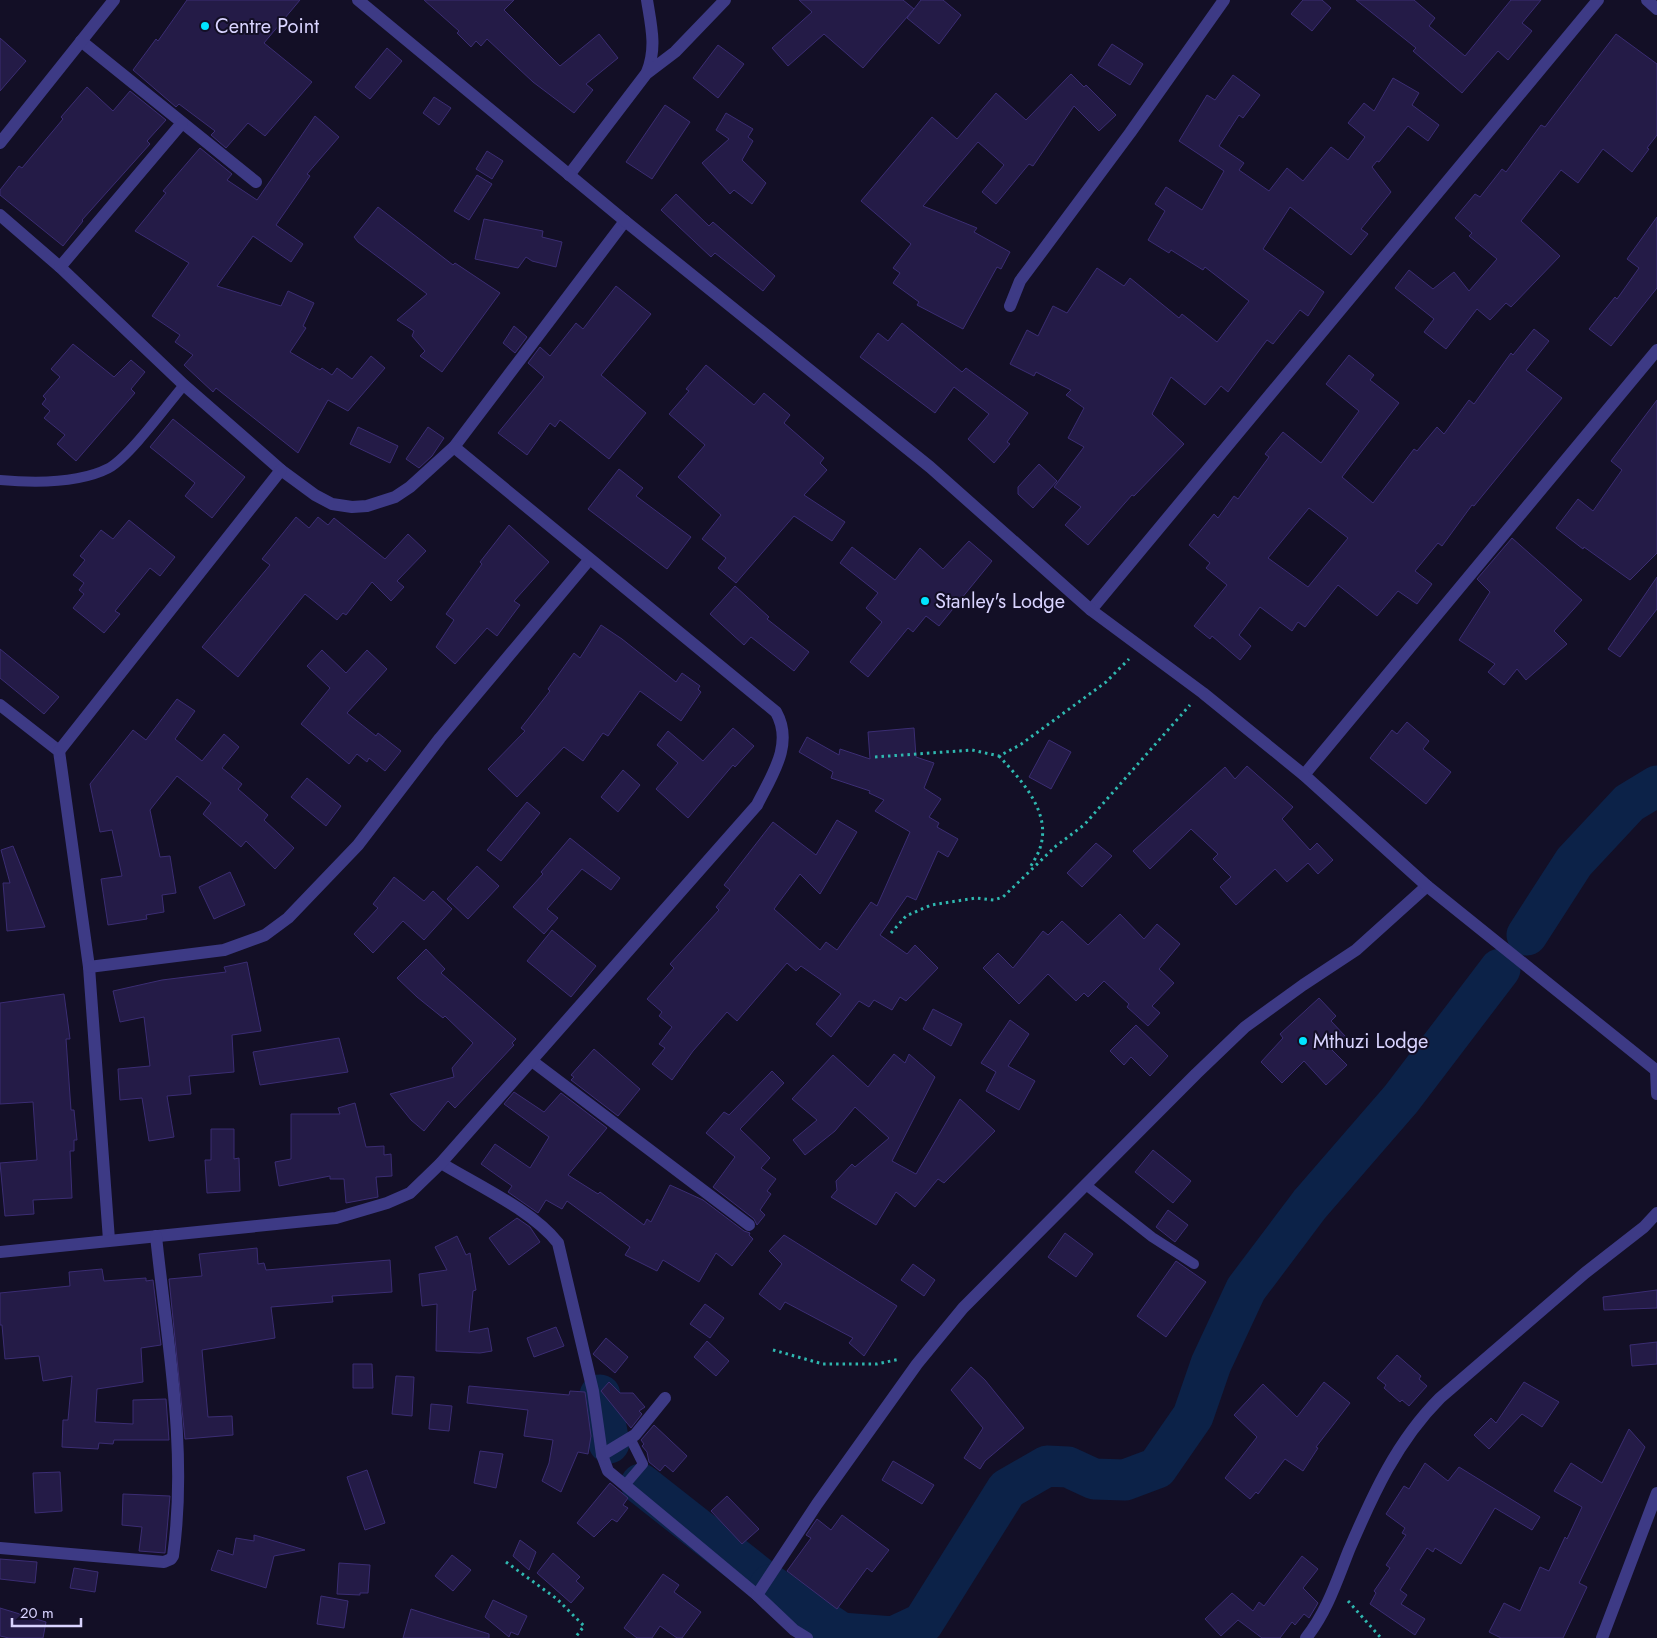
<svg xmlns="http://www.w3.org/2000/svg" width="1657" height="1638" font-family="Jost,sans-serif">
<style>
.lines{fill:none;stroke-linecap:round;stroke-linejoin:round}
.river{stroke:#0c2248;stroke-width:41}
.building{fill:#241b47;stroke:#3b2d73;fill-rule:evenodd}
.path{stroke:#2fb8b0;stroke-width:3;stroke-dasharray:2.5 4;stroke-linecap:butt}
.service{stroke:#3d3a85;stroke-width:10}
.minor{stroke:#3d3a85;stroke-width:12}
.tertiary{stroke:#3d3a85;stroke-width:12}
.poi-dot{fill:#00e5ff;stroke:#130f26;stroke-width:2}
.labels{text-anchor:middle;stroke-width:4;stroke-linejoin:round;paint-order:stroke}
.poi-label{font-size:20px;fill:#d9d4ff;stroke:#130f26;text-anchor:start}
</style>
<rect width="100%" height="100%" fill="#130f26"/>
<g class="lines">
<g class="river">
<polyline points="1527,935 1574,862 1629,803 1657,786"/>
<polyline points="600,1395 609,1443"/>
<polyline points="641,1484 759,1577"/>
<polyline points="770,1585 841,1633 893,1637 923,1623 1007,1489 1047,1466 1068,1467 1094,1479 1125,1480 1157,1468 1193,1416 1211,1364 1246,1289 1310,1204 1401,1099 1500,969"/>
</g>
</g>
<g class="building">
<polygon points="187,0 300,0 264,43 312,82 265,136 248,123 226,148 211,135 215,131 179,104 176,107 133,70 156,39 158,41"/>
<polygon points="424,0 514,0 504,10 560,66 599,34 618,58 586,84 593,90 574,113 533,82 487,39 481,46 476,41 471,47 457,33 459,31"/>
<polygon points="799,0 903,0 914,9 863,68 824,34 788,66 772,48 812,12"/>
<polygon points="921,0 943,0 961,15 939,44 907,18"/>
<polygon points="1303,0 1322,0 1331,8 1312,31 1291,14"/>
<polygon points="1356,0 1414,0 1435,18 1429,26 1465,56 1511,0 1541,0 1522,23 1532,31 1508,60 1498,51 1462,93 1413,51 1416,48"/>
<polygon points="1616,34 1657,64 1657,135 1647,148 1649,149 1632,172 1603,149 1578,183 1561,170 1521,221 1560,256 1511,307 1506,303 1490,320 1477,309 1446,349 1424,332 1434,319 1395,288 1409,270 1433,289 1454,272 1469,291 1497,259 1469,236 1472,233 1455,218 1475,194 1480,197 1502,169 1506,172 1541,125 1545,127"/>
<polygon points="0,38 26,61 0,91"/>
<polygon points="1112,44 1143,64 1130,85 1098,65"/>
<polygon points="718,45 744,64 718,98 693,78"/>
<polygon points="387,48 402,61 370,99 355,87"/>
<polygon points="1071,74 1084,87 1086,85 1116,115 1099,131 1074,106 1033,166 1029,164 996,204 982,192 1004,165 978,142 923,206 977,228 974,232 1010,252 1001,269 997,267 963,329 917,305 919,302 893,283 900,273 893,268 911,244 861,201 932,117 957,139 996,93 1026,120"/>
<polygon points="1233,75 1260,95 1243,118 1239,115 1219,146 1244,163 1239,170 1269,191 1287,168 1303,181 1331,147 1348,160 1365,137 1348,123 1364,103 1374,111 1393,78 1419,93 1412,105 1439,125 1428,141 1408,126 1379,162 1377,161 1372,167 1391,192 1361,229 1368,234 1351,255 1290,207 1263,249 1324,292 1308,316 1300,310 1273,344 1267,340 1228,392 1221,386 1205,405 1171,377 1152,414 1184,444 1134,496 1132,495 1088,545 1065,525 1081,507 1054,487 1084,447 1068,438 1084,408 1066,395 1071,390 1036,372 1034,376 1010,364 1027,330 1038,336 1053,306 1067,313 1097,268 1124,286 1130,278 1179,318 1182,314 1217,342 1249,301 1205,267 1203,270 1171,250 1169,253 1148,240 1165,211 1155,204 1166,187 1202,210 1224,171 1179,141 1207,95 1215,100"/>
<polygon points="87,87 113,111 130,91 166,120 147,141 150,144 82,220 83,221 63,246 0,195 0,190 19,166 22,168 63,119 61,117"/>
<polygon points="434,97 451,108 439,125 423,113"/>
<polygon points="665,105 690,122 652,179 626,162"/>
<polygon points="726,113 753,129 748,137 753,141 742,160 766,183 752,204 734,190 730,194 702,163 729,139 716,130"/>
<polygon points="315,116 339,137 307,174 310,176 276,225 303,244 291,262 253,236 217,286 281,306 288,291 314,303 303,326 306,328 290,352 320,370 322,368 332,375 337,368 352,379 371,356 385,368 348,411 328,400 298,453 216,388 213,392 184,365 193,355 175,342 180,335 152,316 189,263 135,231 166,193 163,191 200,148 232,174 227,180 257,200"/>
<polygon points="487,151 503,161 492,179 476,169"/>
<polygon points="477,175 492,184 469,220 454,211"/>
<polygon points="676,194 709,226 713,222 775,276 763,291 715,253 711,257 661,210"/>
<polygon points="378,207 453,265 455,263 500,293 442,372 420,356 425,351 412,336 414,331 397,320 427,294 358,242 354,237"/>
<polygon points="1657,217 1657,288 1611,346 1589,329 1615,297 1617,299 1639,268 1627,259"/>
<polygon points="484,219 543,231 542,237 562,242 556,267 532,261 526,257 518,268 475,259"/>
<polygon points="616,286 651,314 601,375 646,413 609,459 560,420 555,427 550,423 527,455 498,433 544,377 528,363 540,347 550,356 576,323 583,329"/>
<polygon points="902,323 962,372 966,368 1028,413 1007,442 1010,444 994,463 968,439 989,414 954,387 935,413 860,357 878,333 888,341"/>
<polygon points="514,326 527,337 515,353 503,343"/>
<path d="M1534 329 1549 341 1526 370 1562 398 1474 506 1472 505 1442 546 1438 543 1415 571 1432 584 1417 604 1398 591 1377 616 1338 585 1305 627 1298 622 1292 631 1260 607 1239 635 1251 646 1240 660 1212 636 1210 639 1194 626 1227 585 1206 568 1210 563 1189 545 1214 514 1218 518 1234 496 1238 499 1269 457 1265 454 1283 432 1321 463 1359 411 1326 384 1349 355 1374 375 1370 380 1399 403 1342 477 1373 503 1414 449 1417 451 1437 427 1444 434 1469 400 1474 404 1511 353 1513 355ZM1309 508 1348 538 1308 587 1268 558Z"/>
<polygon points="73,344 114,377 131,360 145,372 131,389 135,393 76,461 57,444 65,435 44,418 50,411 42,404 46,399 43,396 60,377 51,369"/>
<polygon points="706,365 754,405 764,393 790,415 784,423 824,458 820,463 827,470 804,495 845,522 832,541 794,516 736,583 718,568 726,558 702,539 721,515 678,477 705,445 669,414 689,391 686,389"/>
<polygon points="1657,400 1657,553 1630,580 1584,547 1583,549 1556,528 1578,499 1593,511 1622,470 1611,461"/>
<polygon points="173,419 245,477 212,518 185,496 195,483 150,447"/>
<polygon points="358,427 398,446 390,463 350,444"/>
<polygon points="428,427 444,438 432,456 419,468 406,459"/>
<polygon points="1039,464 1057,481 1033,508 1018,494 1018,487"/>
<polygon points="619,469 643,488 636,496 691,537 667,569 588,509"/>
<polygon points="296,517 309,528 318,517 328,525 334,518 385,559 408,534 426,551 397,581 404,587 391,601 372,582 346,615 343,613 337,620 305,594 238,677 202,647 270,565 262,559"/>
<polygon points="129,520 175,557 160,576 150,568 115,611 120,614 104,633 73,608 84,594 79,590 84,583 73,575 85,560 80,556 101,530 113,539"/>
<polygon points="509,525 549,562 514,601 520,605 497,636 487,628 455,664 436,647 454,620 446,614 482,564 480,562"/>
<polygon points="1512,538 1582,600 1554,631 1567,644 1526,680 1517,669 1504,685 1488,672 1495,664 1459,640 1490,592 1477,579"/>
<polygon points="969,541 992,561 939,626 926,616 913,632 908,628 868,677 850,662 882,622 866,608 878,593 840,563 852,547 895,580 920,548 943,569"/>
<polygon points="1657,577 1657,609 1620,657 1608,649"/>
<polygon points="735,586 769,617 767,619 809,652 794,671 751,637 744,645 710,614"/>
<polygon points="601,625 622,639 676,682 682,673 700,686 698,689 701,692 681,721 640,691 608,736 603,733 583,761 564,747 517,797 488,769 525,731 521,728 550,691 548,689 574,653 580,658"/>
<polygon points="0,649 59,697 44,714 0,678"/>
<polygon points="322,650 346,673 367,650 387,669 347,713 376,736 378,733 401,751 385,771 369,758 367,762 357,754 349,764 301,724 330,688 307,666"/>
<polygon points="177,699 195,711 175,739 202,761 224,734 239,747 222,768 242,784 238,789 268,815 264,820 294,848 275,869 246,841 241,847 203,814 211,803 177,776 150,810 160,857 170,856 176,893 162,895 164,912 146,915 147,919 108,925 101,879 122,876 112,830 100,832 90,784 133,730 146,740"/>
<polygon points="1407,722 1429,741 1423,749 1451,772 1426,804 1370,758 1392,730 1397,734"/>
<polygon points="733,728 754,746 735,767 733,765 688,818 656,789 678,763 657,745 668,731 703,761"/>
<polygon points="914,728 916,757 934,763 924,788 941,799 929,817 939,823 937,827 958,839 948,857 938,851 916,900 907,896 880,935 907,954 915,945 938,968 906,1001 900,997 892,1010 874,1000 869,1007 859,1001 831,1037 816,1024 841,994 801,966 796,971 787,963 737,1021 727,1012 693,1051 672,1080 652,1064 665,1048 659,1044 672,1027 659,1016 662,1012 647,999 674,968 670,964 719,910 716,907 730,890 724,885 773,822 816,855 837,820 857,832 820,894 800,874 774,909 820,950 826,942 837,950 871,902 877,906 910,832 875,811 884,800 869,793 870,791 831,778 833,772 799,752 807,737 839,755 840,749 870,759 868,732"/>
<polygon points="1049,740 1071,752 1051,789 1029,777"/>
<polygon points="1247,766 1293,807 1282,819 1310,850 1317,843 1333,860 1318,874 1308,863 1287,882 1275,869 1236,905 1220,887 1231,877 1213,859 1218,854 1191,829 1150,869 1133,851 1225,767 1235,779"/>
<polygon points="623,770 640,785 618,812 601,797"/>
<polygon points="307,778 341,806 326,826 291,797"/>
<polygon points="527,802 540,813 501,861 487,850"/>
<polygon points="570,838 620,878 611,890 582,869 547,909 558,918 544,934 513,907 543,874 541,872"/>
<polygon points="1096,843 1112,856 1082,887 1067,873"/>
<polygon points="13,846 45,927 7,931 3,883 10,883 1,850"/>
<polygon points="477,866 499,886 468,919 447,899"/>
<polygon points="230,872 245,905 214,919 199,887"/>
<polygon points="394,877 424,901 433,891 452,909 424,940 403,921 373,953 354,934 378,908 373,904"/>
<polygon points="1120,914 1144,939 1157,924 1180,944 1159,969 1174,983 1152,1006 1160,1013 1148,1026 1127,1007 1129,1004 1104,981 1088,997 1084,993 1076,1001 1048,974 1019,1004 983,968 998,953 1013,968 1043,931 1048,935 1062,921 1088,945"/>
<polygon points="552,930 596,966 571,997 527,961"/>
<polygon points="426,949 445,969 441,973 516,1039 512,1043 514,1045 455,1108 448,1101 424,1131 411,1120 390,1094 454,1077 452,1068 473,1043 445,1016 443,1018 417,997 397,978"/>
<polygon points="247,962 261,1031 232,1035 234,1072 189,1076 191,1094 167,1096 174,1137 149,1141 142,1098 120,1100 118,1069 150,1066 144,1017 120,1022 113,991 162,980 226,972 224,967"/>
<polygon points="64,994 70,1039 66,1039 71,1110 74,1110 77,1140 74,1140 74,1151 70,1151 72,1198 33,1200 34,1214 5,1216 0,1163 37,1160 33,1102 0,1104 0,1003"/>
<polygon points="1319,998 1336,1016 1331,1021 1346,1037 1332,1050 1347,1065 1326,1085 1304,1061 1282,1083 1261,1062 1283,1038 1280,1034"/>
<polygon points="933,1009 962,1024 951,1046 923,1029"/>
<polygon points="1010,1020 1029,1034 1008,1066 1035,1081 1019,1110 986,1091 996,1072 981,1063"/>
<polygon points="1136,1025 1168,1056 1150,1076 1131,1057 1124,1065 1110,1051"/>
<polygon points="339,1038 348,1072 260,1085 253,1052"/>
<polygon points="594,1049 640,1089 618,1116 571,1080 574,1077 571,1075"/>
<polygon points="894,1054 905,1063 909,1054 935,1077 892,1161 916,1174 960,1099 995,1131 944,1183 938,1179 915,1207 896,1192 876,1225 831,1197 837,1190 836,1181 852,1164 855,1167 889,1138 855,1107 835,1131 805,1155 793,1140 817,1120 792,1099 833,1055 868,1087"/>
<polygon points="772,1071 784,1083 740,1129 770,1158 761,1168 776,1179 767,1191 771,1194 760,1210 765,1215 757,1225 754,1219 713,1187 735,1157 706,1133 724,1112 729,1115"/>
<polygon points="514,1092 544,1112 561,1093 607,1128 568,1175 598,1194 600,1192 644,1225 647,1219 651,1222 670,1185 703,1200 744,1231 750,1233 749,1235 753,1239 732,1266 716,1253 699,1282 663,1260 657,1271 625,1255 630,1247 567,1201 562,1209 546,1200 538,1213 508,1192 512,1186 481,1164 495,1144 530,1168 549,1137 504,1104"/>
<polygon points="355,1103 366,1147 384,1146 384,1155 391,1154 392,1176 376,1177 378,1197 346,1203 344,1179 330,1179 330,1176 279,1186 275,1162 291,1159 291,1114 340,1114 338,1108"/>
<polygon points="211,1129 234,1129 234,1159 239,1158 240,1191 207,1193 205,1160 211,1160"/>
<polygon points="1153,1150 1191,1181 1173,1203 1135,1172"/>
<polygon points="1168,1210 1188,1225 1175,1242 1156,1227"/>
<polygon points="517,1218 530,1227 540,1242 509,1265 489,1238"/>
<polygon points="1065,1233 1093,1254 1076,1277 1048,1257"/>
<polygon points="784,1235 897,1306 864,1356 849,1343 853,1338 785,1302 780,1310 759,1294 782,1264 769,1251"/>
<polygon points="457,1236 466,1255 470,1253 476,1290 473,1291 469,1332 488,1328 492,1351 480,1353 436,1351 437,1304 422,1306 419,1274 447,1270 435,1247"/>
<polygon points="257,1248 258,1264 264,1263 266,1270 390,1260 392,1292 332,1296 333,1302 271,1307 275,1338 202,1350 208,1417 232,1416 233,1435 185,1439 169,1279 202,1276 199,1254"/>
<polygon points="1176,1261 1206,1282 1166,1337 1137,1316"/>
<polygon points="913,1264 935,1280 924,1296 901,1280"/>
<polygon points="102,1269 104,1281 146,1278 146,1281 153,1280 161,1345 141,1348 143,1382 97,1389 95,1422 133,1424 133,1400 166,1399 169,1440 114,1440 113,1444 99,1443 98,1449 62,1447 63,1420 68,1420 72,1376 43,1381 39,1356 5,1359 2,1325 0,1325 0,1293 70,1286 69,1272"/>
<polygon points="1657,1290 1657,1308 1604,1310 1603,1297"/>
<polygon points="705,1304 724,1318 710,1338 690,1324"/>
<polygon points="556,1327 564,1346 534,1357 527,1338"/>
<polygon points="606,1338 628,1357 615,1373 593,1354"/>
<polygon points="707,1341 729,1361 716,1376 694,1357"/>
<polygon points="1657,1342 1657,1364 1632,1366 1630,1345"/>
<polygon points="1397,1355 1421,1376 1419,1379 1427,1386 1409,1406 1402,1400 1400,1402 1384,1388 1386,1385 1377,1378"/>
<polygon points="353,1364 372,1364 373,1388 353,1388"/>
<polygon points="971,1367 985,1380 1024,1428 985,1461 980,1469 964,1458 983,1428 951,1390"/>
<polygon points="396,1376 414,1377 412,1416 392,1414"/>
<polygon points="609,1382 620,1393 633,1393 645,1407 639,1411 642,1414 631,1428 601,1391"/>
<polygon points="1324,1382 1350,1403 1316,1447 1318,1448 1303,1471 1285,1459 1258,1494 1256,1492 1250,1499 1225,1478 1257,1437 1234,1415 1263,1384 1297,1417"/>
<polygon points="1524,1382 1559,1402 1542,1427 1522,1414 1489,1449 1474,1435 1491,1418 1496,1423"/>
<polygon points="469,1386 569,1395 570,1391 585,1392 591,1436 588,1454 578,1452 561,1492 542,1481 549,1463 553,1440 524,1436 528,1410 467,1403"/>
<polygon points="431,1404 452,1406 449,1431 429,1429"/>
<polygon points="654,1425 687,1456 673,1472 665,1465 660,1471 649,1462 647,1452 642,1446 644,1444 641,1440"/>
<polygon points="1629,1429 1645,1447 1579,1583 1587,1587 1563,1638 1501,1638 1489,1632 1504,1603 1520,1611 1540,1567 1549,1571 1565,1537 1567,1539 1582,1507 1554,1491 1571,1463 1602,1483"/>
<polygon points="480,1451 503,1454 496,1488 474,1483"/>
<polygon points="893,1461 934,1485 922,1504 882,1480"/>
<polygon points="1425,1463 1448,1481 1459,1467 1540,1517 1532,1530 1495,1508 1461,1564 1435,1548 1433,1552 1427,1548 1400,1590 1407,1595 1401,1604 1425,1619 1415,1635 1370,1604 1376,1593 1374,1591 1390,1568 1386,1565 1406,1535 1402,1533 1405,1528 1386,1514 1404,1486 1409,1489"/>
<polygon points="367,1470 385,1523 365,1530 347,1477"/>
<polygon points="60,1472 62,1511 35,1513 33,1473"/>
<polygon points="610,1483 628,1498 623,1505 628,1508 617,1522 612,1519 594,1537 577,1523"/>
<polygon points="123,1494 170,1496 165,1553 139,1551 142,1527 122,1525"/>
<polygon points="727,1496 759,1529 742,1544 711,1511"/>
<polygon points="842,1515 889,1550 872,1572 867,1568 837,1609 787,1571 811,1538 806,1535 817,1519 831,1530"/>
<polygon points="254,1535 305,1550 274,1556 266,1588 211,1570 218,1550 233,1555 236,1538 254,1541"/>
<polygon points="520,1540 536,1552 529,1570 513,1556"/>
<polygon points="553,1553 580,1577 576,1581 584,1588 571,1603 537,1573"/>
<polygon points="452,1555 471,1570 453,1591 435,1576"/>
<polygon points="1302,1556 1318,1569 1303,1588 1318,1603 1309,1618 1304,1614 1295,1625 1292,1622 1280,1638 1262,1638 1238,1620 1221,1636 1205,1619 1232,1593 1253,1611 1259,1602 1264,1606"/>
<polygon points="0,1559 37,1562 35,1583 0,1579"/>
<polygon points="339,1563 370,1565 368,1593 360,1593 360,1595 337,1594"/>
<polygon points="74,1568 98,1572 95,1592 70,1588"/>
<polygon points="663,1574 679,1585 674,1592 701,1612 682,1638 677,1638 660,1626 652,1638 637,1638 624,1628"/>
<polygon points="321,1596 348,1601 344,1628 317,1624"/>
<polygon points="493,1600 527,1616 518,1635 511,1632 509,1637 485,1617"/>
<polygon points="0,1608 46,1622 43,1638 9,1638 0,1636"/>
<polygon points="411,1609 489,1634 489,1638 403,1638"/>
</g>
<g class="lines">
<g class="path">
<path d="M999 756C1021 780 1052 812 1040 848 1038 855 1033 862 1029 869"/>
<polyline points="875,757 972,750 999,756 1020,745 1106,682 1129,659"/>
<polyline points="891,933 906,916 931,905 976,898 994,900 1003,897 1056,846 1084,825 1190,705"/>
<polyline points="773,1350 823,1364 877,1364 900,1359"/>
<polyline points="506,1562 557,1599 584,1626 575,1638"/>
<polyline points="1348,1601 1381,1638"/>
</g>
<g class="service">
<path d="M0 480C34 483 78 484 109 468 130 456 167 405 184 385"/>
<polyline points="1086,1185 1152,1237 1194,1264"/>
<polyline points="625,1485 643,1464 630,1438"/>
</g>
<g class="minor">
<path d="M647 0C651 25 657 48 647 72"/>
<polyline points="1647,0 1657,9"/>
<polyline points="81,41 256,182"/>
<polyline points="0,143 114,0"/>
<polyline points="569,175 646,74 675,52 725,0"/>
<polyline points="0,215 60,267 184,385 281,470 315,495 332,504 352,507 367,506 395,497 410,487 454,447 625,221"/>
<polyline points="60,267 182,123"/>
<polyline points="1010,306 1020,281 1130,133 1224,0"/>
<polyline points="1091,610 1598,0"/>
<polyline points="0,705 59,751 89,967 109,1240"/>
<polyline points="59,751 281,470"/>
<polyline points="1304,775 1657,350"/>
<polyline points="89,967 224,950 265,935 288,918 358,845 440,738 589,560"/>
<polyline points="532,1061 749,1225"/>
<polyline points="1656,1070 1657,1094"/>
<path d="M441 1163C477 1185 532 1210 558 1243L593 1391 602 1455 608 1471 757 1595 794 1630 807 1638"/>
<path d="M0 1252 336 1218 387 1203 410 1193 441 1163 757 805C772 775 794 744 776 712L454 447"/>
<polyline points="602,1455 635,1435 665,1398"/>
<path d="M0 1548 164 1562 171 1559 173 1556C188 1450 167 1342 156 1236"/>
<polyline points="757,1595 817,1504 917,1364 963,1308 1196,1074 1245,1027 1303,985 1356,950 1427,886"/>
<path d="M1306 1638C1327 1612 1337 1580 1349 1550 1373 1494 1397 1441 1440 1398L1585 1273 1644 1227 1657 1213"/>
<polyline points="1602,1638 1657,1493"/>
</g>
<polyline class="tertiary" points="358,0 625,221 930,467 1091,610 1203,693 1304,775 1427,886 1657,1071"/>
</g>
<g class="poi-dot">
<circle cx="205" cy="26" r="5"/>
<circle cx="925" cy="601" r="5"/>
<circle cx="1303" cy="1041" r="5"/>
</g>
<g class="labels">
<g class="poi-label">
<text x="215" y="33">Centre Point</text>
<text x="935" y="608">Stanley's Lodge</text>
<text x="1313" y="1048">Mthuzi Lodge</text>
</g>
</g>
<path d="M12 1618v8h69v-8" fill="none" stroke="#d9d4ff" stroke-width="2.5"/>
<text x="20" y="1618" font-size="15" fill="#d9d4ff" stroke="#130f26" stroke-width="4" paint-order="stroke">20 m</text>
</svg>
